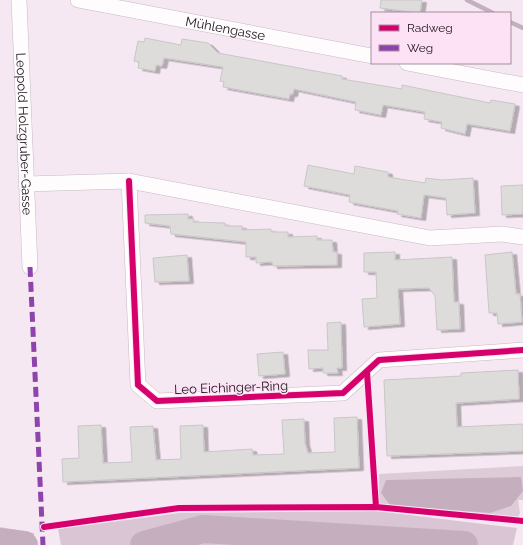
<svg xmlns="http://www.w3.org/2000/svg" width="523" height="545" font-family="Raleway,sans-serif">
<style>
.green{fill:#ddccd8}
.forest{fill:#d9c5d4}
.water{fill:#c5afbe}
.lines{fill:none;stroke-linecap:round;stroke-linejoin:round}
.stream{stroke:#c5afbe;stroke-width:4.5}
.river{stroke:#c5afbe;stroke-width:28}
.building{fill:#dedbdb;stroke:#c8c6c7;filter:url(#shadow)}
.street-casing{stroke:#c5bac2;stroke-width:16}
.street{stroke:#fefcfd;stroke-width:15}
.quiet{stroke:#8e44ad;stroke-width:5;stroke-dasharray:10 5;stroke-linecap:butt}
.cycleway-casing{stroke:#fce2f4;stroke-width:8}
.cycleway{stroke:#d6006c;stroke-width:6}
.labels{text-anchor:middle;stroke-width:3;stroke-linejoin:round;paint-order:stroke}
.street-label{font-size:13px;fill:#1c131a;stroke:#fce2f4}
</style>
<defs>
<filter id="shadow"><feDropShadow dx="4.5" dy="2.5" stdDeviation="0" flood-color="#0004"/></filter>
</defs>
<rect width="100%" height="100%" fill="#f6e8f2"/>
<polygon class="green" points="523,466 523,500 518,500 520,513 518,517 379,504 379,474"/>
<g class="forest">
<polygon points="376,511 517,528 513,545 61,545 58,529 180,513"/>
<polygon points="0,527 34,533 34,545 0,545"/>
</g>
<polygon class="water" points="521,477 523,491 511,506 490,513 390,505 381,493 386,480"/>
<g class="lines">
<g class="stream">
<polyline points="467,0 493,13"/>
<polyline points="510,22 523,28"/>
</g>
<g class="river">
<polyline points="0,542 24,545"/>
<polyline points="144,545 203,529 464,545"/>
</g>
</g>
<g class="building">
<polygon points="381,0 422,0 420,13 380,8"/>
<polygon points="145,38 181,45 182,39 208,43 218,53 342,76 342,79 402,89 402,85 490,103 491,100 515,104 510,131 467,124 465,134 441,128 442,122 424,119 425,112 383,105 381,115 355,110 356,102 294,89 293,94 290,94 289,99 223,87 224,82 220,81 223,67 164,58 162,66 156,65 155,71 138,68 139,62 134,61 138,41 144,42"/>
<polygon points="308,165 354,174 355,166 388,172 388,177 425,183 426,178 442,180 473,178 475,213 447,215 446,198 424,195 421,218 397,214 398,211 349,202 350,195 304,186"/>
<polygon points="523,185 523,214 502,215 501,186"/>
<polygon points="188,214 188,219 194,219 193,222 225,223 225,226 242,226 242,230 271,229 271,232 288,232 288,237 317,236 317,240 332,240 333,252 337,252 337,265 273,266 272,262 256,263 256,257 246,257 246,242 171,234 170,226 145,223 145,215"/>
<polygon points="395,252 395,260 452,257 454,302 459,302 460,329 437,330 435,296 429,288 398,289 400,324 364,327 362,299 377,298 376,272 364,272 364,253"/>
<polygon points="512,252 516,294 520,294 522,322 498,324 497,313 489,313 485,255"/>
<polygon points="187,255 189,281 155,282 153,258"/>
<polygon points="341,322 342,368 337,368 338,373 323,373 323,368 309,369 308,350 328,350 327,323"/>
<polygon points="283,352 285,374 259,376 257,354"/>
<polygon points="518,370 519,399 456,403 457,427 523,424 523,451 387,456 384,380 461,376 461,373"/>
<polygon points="357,417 359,468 63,482 62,459 79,458 78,426 101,425 103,463 132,462 130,427 153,426 156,460 181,459 180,426 203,425 204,452 252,449 253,455 284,454 282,420 304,419 305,443 308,453 335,452 334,418"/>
</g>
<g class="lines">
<defs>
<g id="street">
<path id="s1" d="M19 0 30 267"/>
<path id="s2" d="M78 0 372 56"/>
<polyline points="407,63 523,85"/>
<polyline points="129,181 138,385 157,401 343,393 379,360 523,350"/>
<polyline points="26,184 129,181 430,238 502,234 523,237"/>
</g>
</defs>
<use href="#street" class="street-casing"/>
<use href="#street" class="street"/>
<polyline class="quiet" points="30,267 43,545"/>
<defs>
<g id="cycleway">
<polyline points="129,181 138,385 157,401 343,393 379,360 523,350"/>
<polyline points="367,372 376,507"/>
<polyline points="44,527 179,508 376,507 523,521"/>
</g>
</defs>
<use href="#cycleway" class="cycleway-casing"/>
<use href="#cycleway" class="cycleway"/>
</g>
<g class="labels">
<g class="street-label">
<text dy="5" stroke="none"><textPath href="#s2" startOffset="150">Mühlengasse</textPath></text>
<text dy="5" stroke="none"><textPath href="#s1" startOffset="134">Leopold Holzgruber-Gasse</textPath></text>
<text transform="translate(231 387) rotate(-2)" y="5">Leo Eichinger-Ring</text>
</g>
</g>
<rect x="371" y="12" width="140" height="52" fill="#fce2f4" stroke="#a28f9d"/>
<rect x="379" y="25" width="20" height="6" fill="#d6006c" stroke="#a28f9d"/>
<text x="407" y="32" font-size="12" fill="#1c131a">Radweg</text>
<rect x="379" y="45" width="20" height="6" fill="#8e44ad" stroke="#a28f9d"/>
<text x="407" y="52" font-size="12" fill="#1c131a">Weg</text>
</svg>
